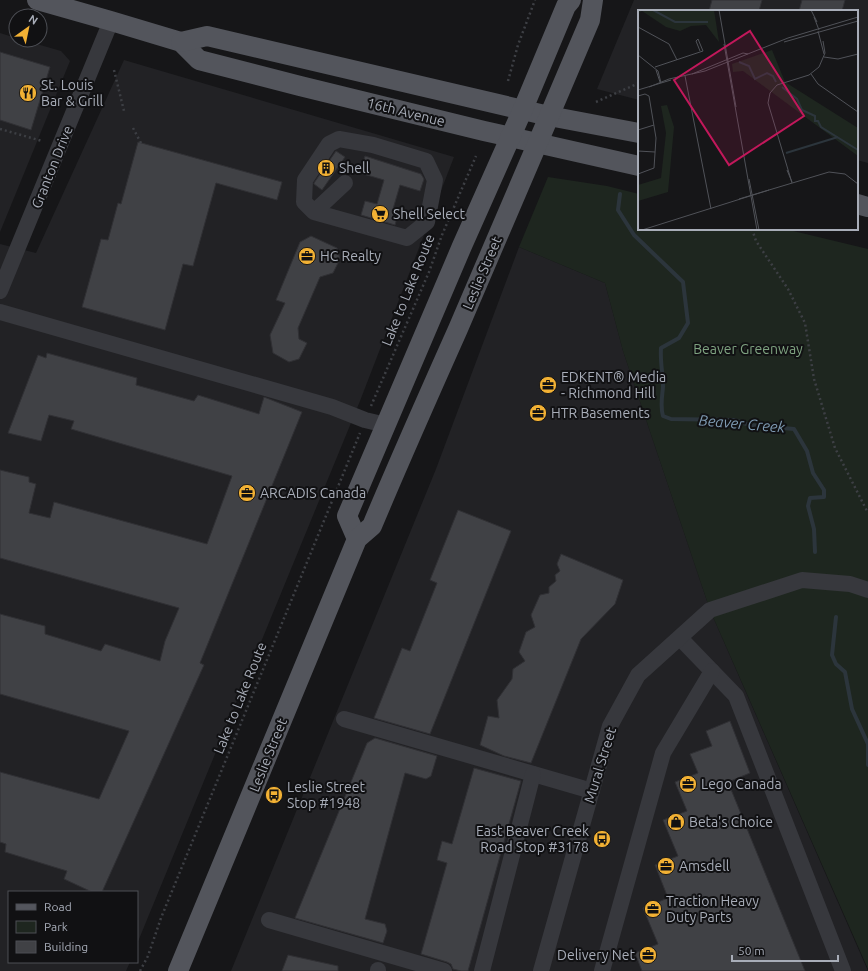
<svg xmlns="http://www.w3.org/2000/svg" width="868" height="971" font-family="Ubuntu,sans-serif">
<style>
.built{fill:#222225}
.green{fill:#1e261f}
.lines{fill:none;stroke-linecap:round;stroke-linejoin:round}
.stream{stroke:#2c353c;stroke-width:4}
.building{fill:#404145;stroke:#303034}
.path{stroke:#3d3f44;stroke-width:2.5;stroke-dasharray:2 3;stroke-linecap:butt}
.minor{stroke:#37383d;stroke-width:16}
.major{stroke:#53555c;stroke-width:20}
.labels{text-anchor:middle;stroke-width:4;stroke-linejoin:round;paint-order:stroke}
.poi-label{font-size:14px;fill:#a8adb8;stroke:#111113;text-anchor:start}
.street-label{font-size:14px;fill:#a8adb8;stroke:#111113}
.park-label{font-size:14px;fill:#7fa381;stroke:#111113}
.water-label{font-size:15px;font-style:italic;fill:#7f9bb3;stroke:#111113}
.inset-river{fill:none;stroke:#2c353c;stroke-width:2}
.inset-road{fill:none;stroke:#505258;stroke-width:1}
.view{fill:#c2185b;fill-opacity:0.15;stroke:#c2185b;stroke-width:2}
.inset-edge{fill:none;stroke:#a8adb8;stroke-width:2}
</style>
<rect width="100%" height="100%" fill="#161618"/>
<g class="built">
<polygon points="634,0 868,0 868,163 857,160 857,11 639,11 639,100 597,89"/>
<polygon points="0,33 16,38 16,40 23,40 61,51 70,61 0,232"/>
<polygon points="124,60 454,157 360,401 137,944 137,892 9,892 9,962 130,962 126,971 0,971 0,244 36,253"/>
<polygon points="519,247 605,283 623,351 710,610 868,971 231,971 436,469"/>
</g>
<polygon class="green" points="548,177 607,186 639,194 639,229 785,229 868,249 868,969 710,610 623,351 605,283 519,247"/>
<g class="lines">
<g class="stream">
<path d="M620 194 618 210 634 235 683 282 688 323 679 338 661 348C660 362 663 374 663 387 662 398 660 406 663 416L671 419 734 420 750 425 794 429 807 451 813 473 824 490V497L810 498 808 506 814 529 815 552"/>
<polyline points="836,617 832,655 836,664 845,672 852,709 868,744 868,765"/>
</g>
</g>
<g class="building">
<polygon points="712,0 762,0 759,11 709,11"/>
<polygon points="802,0 845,0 842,11 799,11"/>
<polygon points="0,52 50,67 31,130 0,120"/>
<polygon points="138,142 282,182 277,200 216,183 193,266 183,264 165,330 82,307 101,239 108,240 118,203 121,204"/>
<polygon points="336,151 345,157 322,190 314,184 314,183"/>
<polygon points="365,156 421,174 424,179 420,191 400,185 393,209 399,210 395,225 361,215 365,201 377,204 384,180 360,173"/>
<polygon points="311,236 337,248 340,259 333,273 320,277 298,328 299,339 307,343 299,359 289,362 273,353 270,335 285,303 276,300 300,242"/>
<polygon points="47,353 137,378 136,385 194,401 198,395 259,414 264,397 302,412 200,663 204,665 102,892 92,892 64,879 67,871 5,852 6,844 0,842 0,772 99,799 129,731 0,694 0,614 45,626 45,634 101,651 105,644 160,661 165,641 179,608 0,558 0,470 29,477 29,482 36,484 29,513 50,518 54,502 207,544 232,476 71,429 74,421 49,415 41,441 8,433 38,355 46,358"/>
<polygon points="458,510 511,531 430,734 374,718 402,648 410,651 437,583 430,580"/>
<polygon points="561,554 623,580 615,604 581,639 531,763 504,756 480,745 488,716 499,718 497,700 512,679 513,669 525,661 519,652 526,632 535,627 531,615 540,595 549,593 549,587 556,581 555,575 560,571 557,564"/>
<polygon points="730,721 750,773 728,782 805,971 642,971 635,953 658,944 643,908 668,898 655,865 678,856 663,820 687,811 675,782 698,773 690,754 712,746 706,731"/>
<polygon points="375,738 437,756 431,776 426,779 405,773 365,919 385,924 387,931 383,943 295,918 367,743"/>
<polygon points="474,768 521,781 468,971 461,971 453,969 451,964 447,962 421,954 447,863 437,860 442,841 452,844"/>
<polygon points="288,955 338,966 338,971 282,971"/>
</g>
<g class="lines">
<g class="path">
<polyline points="114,70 124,111"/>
<polyline points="508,81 518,45 535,0"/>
<polyline points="596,102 639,83"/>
<polyline points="133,128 141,143"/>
<polyline points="0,129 42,141"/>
<polyline points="752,229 756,241 788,289 805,323 814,379 835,448 868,513"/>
<polyline points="371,406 429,272 442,235 476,156"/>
<polyline points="140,971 148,956 161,918 360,433"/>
</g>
<g class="minor">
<polyline points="314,212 304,202 305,180 329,144 339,139 373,145 426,161 435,180 427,222 407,238 314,212 345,183"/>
<polyline points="0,291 111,21"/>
<polyline points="0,312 332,407 365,420 386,425"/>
<polyline points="680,638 736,696 843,971"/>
<polyline points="344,719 592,791"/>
<polyline points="269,920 444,971"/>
<polyline points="378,971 378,970"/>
<polyline points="482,971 533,774"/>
<polyline points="541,971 610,726 638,675 710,610 802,580 850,584 868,590"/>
<polyline points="602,971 663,753 712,671"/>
</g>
<g class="major">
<polyline points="37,0 111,21 181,42 199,60 300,86 484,131 639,166"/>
<polyline points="181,42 207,36 549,116 639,133"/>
<polyline points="857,204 868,207"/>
<polyline points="357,539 347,516 462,246 523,109 566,6 571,0"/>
<path d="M178 971 357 539 372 526C400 459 429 394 458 329 503 226 546 123 590 20L593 0"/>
</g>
</g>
<defs>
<symbol id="restaurant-disc" viewBox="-11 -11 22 22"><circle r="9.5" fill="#f2b134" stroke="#111113"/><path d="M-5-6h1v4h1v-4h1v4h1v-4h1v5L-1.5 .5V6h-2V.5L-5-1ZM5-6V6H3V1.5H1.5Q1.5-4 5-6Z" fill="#111"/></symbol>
<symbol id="building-disc" viewBox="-11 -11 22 22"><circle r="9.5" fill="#f2b134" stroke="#111113"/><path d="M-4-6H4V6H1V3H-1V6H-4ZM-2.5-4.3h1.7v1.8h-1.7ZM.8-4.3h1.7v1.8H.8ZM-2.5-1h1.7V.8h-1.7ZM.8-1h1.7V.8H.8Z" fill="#111"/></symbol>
<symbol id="supermarket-disc" viewBox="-11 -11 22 22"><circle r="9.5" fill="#f2b134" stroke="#111113"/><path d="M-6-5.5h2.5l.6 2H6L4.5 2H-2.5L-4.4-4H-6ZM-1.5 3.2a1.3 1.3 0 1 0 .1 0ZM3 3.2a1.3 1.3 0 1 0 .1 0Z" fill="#111"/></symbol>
<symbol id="office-disc" viewBox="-11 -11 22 22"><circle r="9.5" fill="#f2b134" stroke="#111113"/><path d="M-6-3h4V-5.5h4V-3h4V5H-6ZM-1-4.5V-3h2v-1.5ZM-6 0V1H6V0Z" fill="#111"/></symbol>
<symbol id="bus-disc" viewBox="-11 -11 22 22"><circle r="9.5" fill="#f2b134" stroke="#111113"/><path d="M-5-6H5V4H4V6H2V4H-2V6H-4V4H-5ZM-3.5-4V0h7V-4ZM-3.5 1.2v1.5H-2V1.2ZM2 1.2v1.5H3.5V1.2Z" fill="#111"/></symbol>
<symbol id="shop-disc" viewBox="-11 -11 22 22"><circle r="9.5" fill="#f2b134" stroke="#111113"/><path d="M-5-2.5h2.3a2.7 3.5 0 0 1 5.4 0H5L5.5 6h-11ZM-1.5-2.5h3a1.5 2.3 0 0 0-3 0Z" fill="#111"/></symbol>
</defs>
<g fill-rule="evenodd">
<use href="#restaurant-disc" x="18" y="83" width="20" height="20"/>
<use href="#building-disc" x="316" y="158" width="20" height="20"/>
<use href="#supermarket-disc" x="370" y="204" width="20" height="20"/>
<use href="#office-disc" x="297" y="246" width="20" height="20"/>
<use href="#office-disc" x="538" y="375" width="20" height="20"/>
<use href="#office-disc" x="528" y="403" width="20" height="20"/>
<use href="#office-disc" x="237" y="483" width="20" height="20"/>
<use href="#office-disc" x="678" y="774" width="20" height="20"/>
<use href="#bus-disc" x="264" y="785" width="20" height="20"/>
<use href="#shop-disc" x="666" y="812" width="20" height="20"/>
<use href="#bus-disc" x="592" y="829" width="20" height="20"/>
<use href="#office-disc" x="656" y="856" width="20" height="20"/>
<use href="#office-disc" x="643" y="899" width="20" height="20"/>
<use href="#office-disc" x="638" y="945" width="20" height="20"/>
</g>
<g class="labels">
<g class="poi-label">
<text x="41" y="90">St. Louis<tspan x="41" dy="16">Bar &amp; Grill</tspan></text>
<text x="339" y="173">Shell</text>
<text x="393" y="219">Shell Select</text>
<text x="320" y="261">HC Realty</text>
<text x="561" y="382">EDKENT® Media<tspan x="561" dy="16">- Richmond Hill</tspan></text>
<text x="551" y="418">HTR Basements</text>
<text x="260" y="498">ARCADIS Canada</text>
<text x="701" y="789">Lego Canada</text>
<text x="287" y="792">Leslie Street<tspan x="287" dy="16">Stop #1948</tspan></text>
<text x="689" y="827">Beta's Choice</text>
<text x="589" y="836" text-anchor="end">East Beaver Creek<tspan x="589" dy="16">Road Stop #3178</tspan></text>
<text x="679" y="871">Amsdell</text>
<text x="666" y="906">Traction Heavy<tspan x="666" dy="16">Duty Parts</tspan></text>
<text x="635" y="960" text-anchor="end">Delivery Net</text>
</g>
<g class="street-label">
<text transform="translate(406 112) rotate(14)" y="5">16th Avenue</text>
<text transform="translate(52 167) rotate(-68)" y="5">Granton Drive</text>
<text transform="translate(482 273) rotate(-67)" y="5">Leslie Street</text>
<text transform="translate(408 290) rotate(-68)" y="5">Lake to Lake Route</text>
<text transform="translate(240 698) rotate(-68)" y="5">Lake to Lake Route</text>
<text transform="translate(268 755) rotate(-68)" y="5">Leslie Street</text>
<text transform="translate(600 765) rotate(-73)" y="5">Mural Street</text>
</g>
<g class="park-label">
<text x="748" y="354">Beaver Greenway</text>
</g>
<g class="water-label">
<text transform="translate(742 424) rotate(5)" y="5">Beaver Creek</text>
</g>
</g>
<g transform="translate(638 10)">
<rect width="220" height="220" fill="#161618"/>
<path d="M0 0H76L81 32 68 15 53 16 42 21 28 17 4 1 0 3ZM134 40 147 72 220 118V146L105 61 95 62 94 54ZM29 95 36 117 30 182 0 191V175L23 168 28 123 23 96Z" fill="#1e261f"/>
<path class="inset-river" d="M15 0 37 12H70M101 52 111 56 117 69 129 63 135 66 138 72M144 77 159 89 164 100 177 106V111H180L183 117 220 140M148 143 200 127"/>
<path class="inset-road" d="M81 0 98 97M173 0 179 12M176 7 181 20M0 17 31 34 39 50M180 21 186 44M146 32 220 11M86 34 119 220M0 45 20 61 23 73M186 47 200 49 220 44M17 57 65 41 60 29 58 31 62 41M18 60 22 72M54 64 105 43 110 44M173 64 180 74 220 102M47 66 73 199M11 77 31 69 67 61 150 28 220 7M0 80 33 70M0 86 7 84 11 86 18 128 16 158 0 164M0 120 16 115M0 141 17 142M149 160 154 172M111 169 121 220M154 173 130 93 132 83 139 75 171 65 181 57 187 43 185 31M101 189 191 162 207 164 220 174M4 220 131 180"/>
<path class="view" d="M112 21 166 106 91 155 36 70Z"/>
<rect width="220" height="220" class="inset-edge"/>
</g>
<rect x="8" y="891" width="130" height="72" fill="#111113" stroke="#4d4f55"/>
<rect x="16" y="904" width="20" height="6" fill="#53555c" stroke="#4d4f55"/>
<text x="44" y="911" font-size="12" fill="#a8adb8">Road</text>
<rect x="16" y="921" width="20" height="12" fill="#1e261f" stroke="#4d4f55"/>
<text x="44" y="931" font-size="12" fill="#a8adb8">Park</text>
<rect x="16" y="941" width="20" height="12" fill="#404145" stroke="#4d4f55"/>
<text x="44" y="951" font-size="12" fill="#a8adb8">Building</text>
<g transform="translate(28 28) rotate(33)"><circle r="19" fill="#111113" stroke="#4d4f55"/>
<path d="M0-3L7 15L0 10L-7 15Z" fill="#f2b134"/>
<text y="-6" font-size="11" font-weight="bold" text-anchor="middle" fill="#a8adb8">N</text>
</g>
<path d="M732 955v6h106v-6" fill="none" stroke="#a8adb8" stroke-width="2"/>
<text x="738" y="955" font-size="12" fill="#a8adb8" stroke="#111113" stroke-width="3" paint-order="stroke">50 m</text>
</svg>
